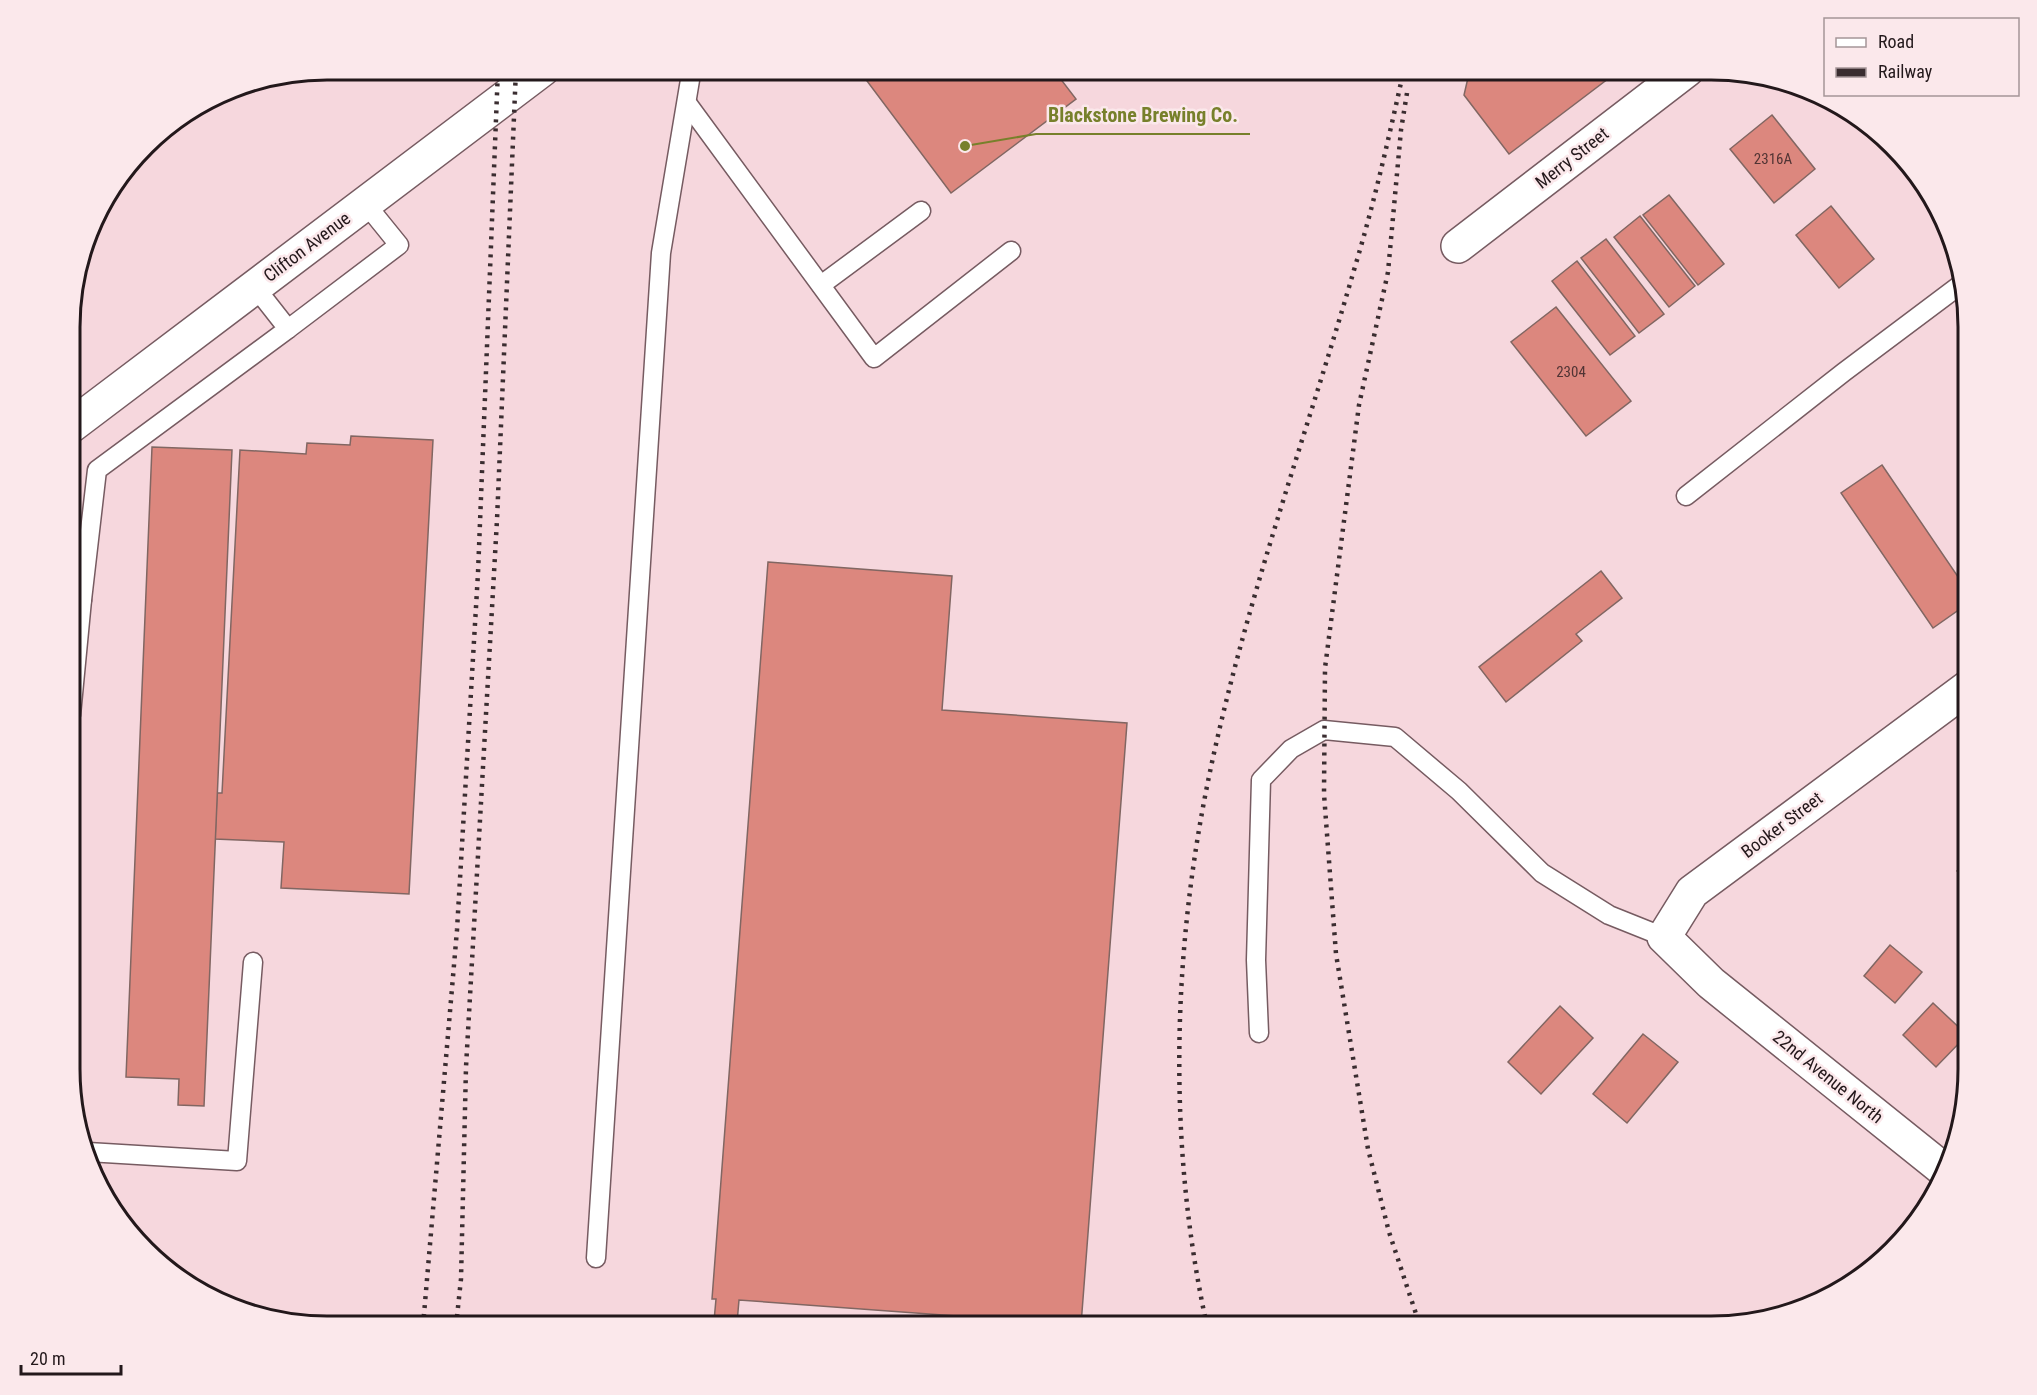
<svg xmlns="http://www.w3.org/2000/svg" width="2037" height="1395" font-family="'Roboto Condensed',sans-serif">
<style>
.building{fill:#dc877e;stroke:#816662;stroke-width:1.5}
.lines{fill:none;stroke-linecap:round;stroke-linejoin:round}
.lane-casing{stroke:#765b61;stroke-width:21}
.street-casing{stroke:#765b61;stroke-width:36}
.secondary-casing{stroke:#765b61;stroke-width:36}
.lane{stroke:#fff;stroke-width:18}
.street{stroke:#fff;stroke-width:33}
.secondary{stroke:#fff;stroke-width:33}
.rail{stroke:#3a2d30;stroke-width:4.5;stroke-dasharray:3 6;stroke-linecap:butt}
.labels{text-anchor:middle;stroke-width:5;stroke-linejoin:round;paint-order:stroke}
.number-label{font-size:15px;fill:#513434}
.street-label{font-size:18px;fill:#23181b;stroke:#fbe8eb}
.rim{fill:none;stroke:#23181b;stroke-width:3}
.leader{fill:none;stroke:#77802b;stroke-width:2}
.callout-dot{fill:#77802b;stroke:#fbe8eb;stroke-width:2}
.callout-label{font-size:20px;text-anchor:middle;font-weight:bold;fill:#77802b;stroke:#fbe8eb;stroke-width:5;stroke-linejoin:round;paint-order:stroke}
</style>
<rect width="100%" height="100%" fill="#f6d7dd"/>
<g class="building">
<polygon points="858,69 1053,69 1076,99 951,193"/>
<polygon points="1470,69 1621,69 1509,154 1464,95"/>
<polygon points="1772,115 1815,169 1774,203 1730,149"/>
<polygon points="1669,195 1724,264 1698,285 1643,215"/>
<polygon points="1831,206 1874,259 1839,288 1796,235"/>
<polygon points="1640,216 1695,286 1669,307 1614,237"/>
<polygon points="1606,239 1664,314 1639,333 1581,258"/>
<polygon points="1577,261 1635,336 1610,355 1552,281"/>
<polygon points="1556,307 1631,401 1586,436 1511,342"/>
<polygon points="351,436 433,440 409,894 281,888 284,842 215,839 217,793 222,793 240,450 306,454 307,443 350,445"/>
<polygon points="152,447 232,450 204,1106 178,1105 179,1079 126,1077"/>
<polygon points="1882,465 1967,590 1967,604 1933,628 1841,493"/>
<polygon points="768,562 952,576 942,710 1127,723 1081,1325 739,1300 737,1323 714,1321 716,1299 712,1299"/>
<polygon points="1601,571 1622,598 1576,634 1582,641 1506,702 1479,667"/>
<polygon points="1967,796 1967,810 1961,805"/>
<polygon points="1967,860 1967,880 1957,871"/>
<polygon points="1890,945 1922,972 1895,1003 1864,976"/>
<polygon points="1933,1003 1967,1035 1936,1067 1903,1035"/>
<polygon points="1560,1006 1593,1038 1541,1094 1508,1062"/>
<polygon points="1643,1034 1678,1062 1627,1123 1593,1094"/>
</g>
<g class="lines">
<defs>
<g id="lane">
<polyline points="687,103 874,358 1011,251"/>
<polyline points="821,285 921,211"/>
<polyline points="288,329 399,245 365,203"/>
<polyline points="1686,496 1844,372 1960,285"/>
<polyline points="71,612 82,600 97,470 288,329 255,287"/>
<polyline points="71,715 82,600"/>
<polyline points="1259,1033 1256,960 1261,780 1291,749 1324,730 1395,737 1459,791 1542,873 1609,915 1664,937"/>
<polyline points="88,1152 237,1161 253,962"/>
<polyline points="596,1258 661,253 690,80"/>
</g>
<g id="street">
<polyline points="1458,246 1687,70"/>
<polyline points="1944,1170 1711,983 1664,937 1692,892 1967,688"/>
</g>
<polyline id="secondary" points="71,426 543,69"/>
</defs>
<use href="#lane" class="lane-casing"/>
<use href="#street" class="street-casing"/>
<use href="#secondary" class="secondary-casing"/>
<use href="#lane" class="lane"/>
<use href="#street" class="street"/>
<use href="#secondary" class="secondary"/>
<g class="rail">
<polyline points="1407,93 1401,130 1388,272 1359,405 1325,668 1324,794 1336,954 1368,1149 1389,1232 1420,1326"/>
<polyline points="423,1326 457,930 478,573 498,69"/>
<polyline points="456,1326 461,1279 466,1067 497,520 516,69"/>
<path d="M1207 1326C1167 1144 1172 949 1211 767 1247 598 1306 436 1354 270 1374 204 1389 137 1404 69"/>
</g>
</g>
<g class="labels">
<g class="number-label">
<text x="1773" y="164">2316A</text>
<text x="1571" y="377">2304</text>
</g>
<g class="street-label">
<text transform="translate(1572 158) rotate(-38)" y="6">Merry Street</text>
<text transform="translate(307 247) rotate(-37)" y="6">Clifton Avenue</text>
<text transform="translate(1782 825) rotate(-37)" y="6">Booker Street</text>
<text transform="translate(1828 1077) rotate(39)" y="6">22nd Avenue North</text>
</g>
</g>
<path d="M0 0H2037V1395H0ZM327 80H1711A247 247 0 0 1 1958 327V1069A247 247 0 0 1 1711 1316H327A247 247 0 0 1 80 1069V327A247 247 0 0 1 327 80Z" fill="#fbe8eb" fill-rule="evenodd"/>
<path class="rim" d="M327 80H1711A247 247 0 0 1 1958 327V1069A247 247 0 0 1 1711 1316H327A247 247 0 0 1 80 1069V327A247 247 0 0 1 327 80Z"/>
<path class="leader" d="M965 146L1036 134H1250"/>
<circle class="callout-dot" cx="965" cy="146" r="6"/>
<g class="callout-label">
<text x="1143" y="122">Blackstone Brewing Co.</text>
</g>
<rect x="1824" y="18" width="195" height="78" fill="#fbe8eb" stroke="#a59598" stroke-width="1.5"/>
<rect x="1836" y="38" width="30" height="9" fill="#ffffff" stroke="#a59598" stroke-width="1.5"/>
<text x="1878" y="48" font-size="18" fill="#23181b">Road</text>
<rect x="1836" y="68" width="30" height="9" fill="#3a2d30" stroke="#a59598" stroke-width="1.5"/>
<text x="1878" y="78" font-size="18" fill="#23181b">Railway</text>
<path d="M21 1365v9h100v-9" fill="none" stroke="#23181b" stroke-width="3"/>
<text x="30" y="1365" font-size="18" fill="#23181b" stroke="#fbe8eb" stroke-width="4.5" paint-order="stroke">20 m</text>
</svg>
